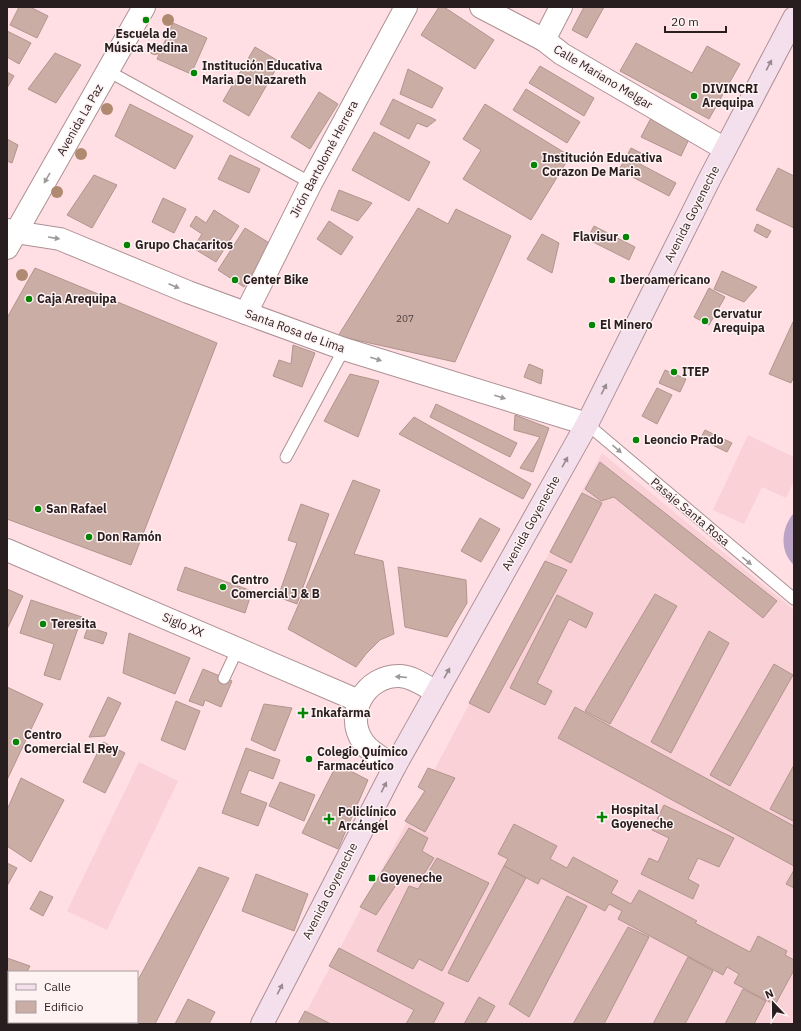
<svg xmlns="http://www.w3.org/2000/svg" width="801" height="1031" font-family="'IBM Plex Sans',sans-serif">
<style>
.built{fill:#f9d1d6}
.water{fill:#bba3c5}
.building{fill:#caada5;stroke:#b1958d}
.lines{fill:none;stroke-linecap:round;stroke-linejoin:round}
.service-casing{stroke:#ad9094;stroke-width:13}
.minor-casing{stroke:#ad9094;stroke-width:24}
.tertiary-casing{stroke:#ad9094;stroke-width:24}
.secondary-casing{stroke:#ad9094;stroke-width:24}
.service{stroke:#fff;stroke-width:11}
.minor{stroke:#fff;stroke-width:22}
.tertiary{stroke:#fff;stroke-width:22}
.secondary{stroke:#f4e0ec;stroke-width:22}
.tree{fill:#b08971}
.oneway{fill:#998990}
.oneway2{fill:#9f9a9a}
.poi-dot{fill:#038403;stroke:#fff2f3;stroke-width:1.5}
.labels{text-anchor:middle;stroke-width:3;stroke-linejoin:round;paint-order:stroke}
.number-label{font-size:10px;fill:#514240}
.poi-label{font-size:12px;font-weight:bold;fill:#291e1f;stroke:#fff2f3;text-anchor:start}
.street-label{font-size:12px;fill:#291e1f;stroke:#fff2f3}
</style>
<rect width="100%" height="100%" fill="#ffdfe3"/>
<g class="built">
<polygon points="748,435 794,457 794,481 786,498 762,487 744,524 713,510"/>
<polygon points="602,453 794,610 794,1024 300,1024"/>
<polygon points="139,762 178,781 107,930 67,911"/>
</g>
<path class="water" d="M794 513V565C779 552 781 527 794 513Z"/>
<g class="building">
<polygon points="19,7 30,7 48,16 37,38 10,25"/>
<polygon points="439,7 444,7 494,40 475,69 421,35"/>
<polygon points="584,7 604,7 587,38 572,30"/>
<polygon points="173,23 207,38 191,74 157,59"/>
<polygon points="7,31 31,43 19,64 7,57"/>
<polygon points="636,43 692,73 707,46 740,64 709,119 620,71"/>
<polygon points="255,47 280,62 249,116 223,101"/>
<polygon points="55,53 81,65 56,103 28,89"/>
<polygon points="540,66 594,98 584,116 529,83"/>
<polygon points="408,69 443,88 432,108 400,94"/>
<polygon points="7,72 14,76 7,88"/>
<polygon points="526,89 580,122 567,143 513,110"/>
<polygon points="319,92 338,104 310,149 291,137"/>
<polygon points="393,99 436,120 427,127 417,123 409,139 380,124"/>
<polygon points="130,104 193,136 175,169 115,136"/>
<polygon points="485,104 570,156 531,220 463,179 481,150 463,139"/>
<polygon points="651,118 690,137 681,156 641,137"/>
<polygon points="374,132 430,162 409,201 352,170"/>
<polygon points="7,139 18,145 12,163 7,161"/>
<polygon points="631,148 645,155 640,164 676,183 669,196 619,170"/>
<polygon points="230,155 260,169 249,193 218,179"/>
<polygon points="778,168 794,176 794,228 756,210"/>
<polygon points="94,175 117,185 92,228 67,215"/>
<polygon points="339,190 372,203 358,221 331,210"/>
<polygon points="163,198 186,209 174,233 152,222"/>
<polygon points="418,208 448,224 456,209 511,236 455,362 338,336"/>
<polygon points="214,210 239,226 216,262 193,248 202,234 190,226 196,216 206,223"/>
<polygon points="329,221 353,237 341,255 317,239"/>
<polygon points="757,224 771,231 767,238 754,231"/>
<polygon points="594,226 635,247 629,260 587,239"/>
<polygon points="245,228 271,244 244,287 218,270"/>
<polygon points="542,234 559,243 552,273 527,259"/>
<polygon points="35,268 217,343 131,565 7,519 7,318"/>
<polygon points="722,271 757,287 744,302 714,289"/>
<polygon points="709,288 725,297 709,325 694,317"/>
<polygon points="793,322 794,323 794,376 791,383 769,374"/>
<polygon points="293,345 315,353 302,387 273,376 279,360 291,364"/>
<polygon points="529,364 543,370 541,384 524,377"/>
<polygon points="665,370 686,379 680,392 659,383"/>
<polygon points="350,374 379,381 358,437 324,421"/>
<polygon points="657,388 672,395 657,424 642,416"/>
<polygon points="436,404 517,443 510,457 430,417"/>
<polygon points="515,415 549,428 533,472 520,468 540,437 514,430"/>
<polygon points="414,417 531,484 523,499 399,434"/>
<polygon points="705,430 732,443 727,452 700,439"/>
<polygon points="600,462 777,601 763,618 614,497 601,501 585,489"/>
<polygon points="353,480 380,490 354,554 383,561 394,634 380,640 366,654 356,667 288,629"/>
<polygon points="582,493 602,503 571,563 550,552"/>
<polygon points="301,504 329,514 297,604 278,597 297,543 288,540"/>
<polygon points="480,518 500,529 481,562 461,551"/>
<polygon points="545,561 567,570 489,713 469,703"/>
<polygon points="185,567 252,591 245,613 177,590"/>
<polygon points="398,567 466,580 467,603 447,637 405,627"/>
<polygon points="7,589 23,596 7,629"/>
<polygon points="655,594 677,606 610,724 585,711"/>
<polygon points="557,595 593,613 586,628 569,619 537,683 552,691 545,705 510,688"/>
<polygon points="31,600 82,617 60,680 44,675 54,644 20,633"/>
<polygon points="88,627 107,633 103,644 84,638"/>
<polygon points="709,631 729,643 671,753 651,742"/>
<polygon points="129,633 190,658 175,694 123,673"/>
<polygon points="774,664 793,675 730,786 710,775"/>
<polygon points="203,669 232,681 221,707 205,700 203,706 189,701"/>
<polygon points="7,687 43,704 7,780"/>
<polygon points="108,697 121,703 105,736 89,737"/>
<polygon points="176,701 200,711 185,750 161,740"/>
<polygon points="264,704 292,708 275,751 251,740"/>
<polygon points="575,707 794,826 794,866 558,738"/>
<polygon points="103,742 125,753 105,793 83,782"/>
<polygon points="246,748 280,760 273,779 249,770 240,793 267,803 258,826 222,813"/>
<polygon points="337,764 368,780 338,849 302,833"/>
<polygon points="794,765 794,820 793,821 770,809"/>
<polygon points="428,768 455,778 425,832 405,821 425,791 418,787"/>
<polygon points="21,778 64,800 31,862 7,846 7,810"/>
<polygon points="280,782 315,795 304,821 269,806"/>
<polygon points="664,805 734,838 719,867 698,858 688,879 699,885 693,899 641,874 649,858 658,862 669,838 652,830"/>
<polygon points="514,824 557,846 550,859 567,868 573,857 618,881 611,893 631,904 639,890 697,921 695,923 750,952 758,936 787,951 785,955 794,960 794,970 775,1005 734,983 739,974 727,967 723,975 618,919 622,911 609,904 605,911 541,878 538,884 504,866 508,859 498,854"/>
<polygon points="409,828 428,838 422,851 434,858 419,882 402,876 376,915 360,907"/>
<polygon points="437,858 489,883 442,971 419,959 413,969 377,951 409,886 418,889"/>
<polygon points="7,863 17,868 7,886"/>
<polygon points="504,866 526,878 468,982 448,973"/>
<polygon points="199,867 229,878 155,1024 115,1024 116,1022 137,1022 137,982"/>
<polygon points="794,870 794,888 786,884"/>
<polygon points="256,874 308,894 294,931 242,911"/>
<polygon points="40,891 53,897 43,916 30,909"/>
<polygon points="567,896 587,906 529,1017 509,1004"/>
<polygon points="628,927 649,937 604,1024 573,1024"/>
<polygon points="339,948 444,1003 433,1024 406,1024 414,1010 329,966"/>
<polygon points="688,957 713,971 685,1024 653,1024"/>
<polygon points="7,958 30,966 27,972 9,972 9,1014 7,1013"/>
<polygon points="743,989 766,1001 754,1024 725,1024"/>
<polygon points="479,997 495,1006 485,1024 464,1024"/>
<polygon points="188,999 215,1012 209,1024 175,1024"/>
<polygon points="305,1011 331,1024 298,1024"/>
<polygon points="27,1022 68,1022 67,1024 26,1024"/>
<polygon points="68,1022 107,1022 106,1024 67,1024"/>
</g>
<g class="lines">
<defs>
<g id="service">
<polyline points="108,71 311,183"/>
<polyline points="587,424 794,599"/>
<polyline points="286,457 344,349"/>
<polyline points="224,678 238,648"/>
</g>
<g id="minor">
<polyline points="481,7 544,40 562,54 725,149"/>
<polyline points="544,40 561,7"/>
<polyline points="7,230 15,232 60,239 188,292 344,349 587,424"/>
<polyline points="246,313 311,183 406,7"/>
<polyline points="7,550 359,701"/>
<path d="M395 766C384 759 370 753 363 742 344 714 365 675 400 676 414 677 425 686 436 692"/>
</g>
<polyline id="tertiary" points="7,248 144,7"/>
<polyline id="secondary" points="262,1024 395,766 587,424 710,178 794,18"/>
</defs>
<use href="#service" class="service-casing"/>
<use href="#minor" class="minor-casing"/>
<use href="#tertiary" class="tertiary-casing"/>
<use href="#secondary" class="secondary-casing"/>
<use href="#service" class="service"/>
<use href="#minor" class="minor"/>
<use href="#tertiary" class="tertiary"/>
<use href="#secondary" class="secondary"/>
</g>
<g class="tree">
<circle cx="168" cy="20" r="6"/>
<circle cx="155" cy="49" r="6"/>
<circle cx="107" cy="109" r="6"/>
<circle cx="81" cy="154" r="6"/>
<circle cx="57" cy="192" r="6"/>
<circle cx="22" cy="275" r="6"/>
</g>
<defs><path id="oneway-solid" d="M-6-.8H1V-3.2L6.5 0L1 3.2V.8H-6Z"/></defs>
<g class="oneway">
<use href="#oneway-solid" transform="translate(769 65) rotate(-62)"/>
<use href="#oneway-solid" transform="translate(604 389) rotate(-63)"/>
<use href="#oneway-solid" transform="translate(565 462) rotate(-61)"/>
<use href="#oneway-solid" transform="translate(447 673) rotate(-61)"/>
<use href="#oneway-solid" transform="translate(384 787) rotate(-63)"/>
<use href="#oneway-solid" transform="translate(280 989) rotate(-63)"/>
</g>
<g class="oneway2">
<use href="#oneway-solid" transform="translate(47 178) rotate(120)"/>
<use href="#oneway-solid" transform="translate(54 238) rotate(9)"/>
<use href="#oneway-solid" transform="translate(174 286) rotate(23)"/>
<use href="#oneway-solid" transform="translate(376 359) rotate(17)"/>
<use href="#oneway-solid" transform="translate(500 397) rotate(17)"/>
<use href="#oneway-solid" transform="translate(617 449) rotate(40)"/>
<use href="#oneway-solid" transform="translate(747 561) rotate(40)"/>
<use href="#oneway-solid" transform="translate(401 677) rotate(-175)"/>
</g>
<g class="poi-dot">
<circle cx="146" cy="20" r="4"/>
<circle cx="194" cy="73" r="4"/>
<circle cx="694" cy="96" r="4"/>
<circle cx="534" cy="165" r="4"/>
<circle cx="626" cy="237" r="4"/>
<circle cx="127" cy="245" r="4"/>
<circle cx="235" cy="280" r="4"/>
<circle cx="612" cy="280" r="4"/>
<circle cx="29" cy="299" r="4"/>
<circle cx="705" cy="321" r="4"/>
<circle cx="592" cy="325" r="4"/>
<circle cx="674" cy="372" r="4"/>
<circle cx="636" cy="440" r="4"/>
<circle cx="38" cy="509" r="4"/>
<circle cx="89" cy="537" r="4"/>
<circle cx="223" cy="587" r="4"/>
<circle cx="43" cy="624" r="4"/>
<path d="M301 707h4v4h4v4h-4v4h-4v-4h-4v-4h4z"/>
<circle cx="16" cy="742" r="4"/>
<circle cx="309" cy="759" r="4"/>
<path d="M600 811h4v4h4v4h-4v4h-4v-4h-4v-4h4z"/>
<path d="M327 813h4v4h4v4h-4v4h-4v-4h-4v-4h4z"/>
<rect x="368" y="874" width="8" height="8" rx="2"/>
</g>
<g class="labels">
<g class="number-label">
<text x="405" y="322">207</text>
</g>
<g class="poi-label">
<text x="146" y="38" text-anchor="middle">Escuela de<tspan x="146" dy="14">Música Medina</tspan></text>
<text x="202" y="70">Institución Educativa<tspan x="202" dy="14">Maria De Nazareth</tspan></text>
<text x="702" y="93">DIVINCRI<tspan x="702" dy="14">Arequipa</tspan></text>
<text x="542" y="162">Institución Educativa<tspan x="542" dy="14">Corazon De Maria</tspan></text>
<text x="618" y="241" text-anchor="end">Flavisur</text>
<text x="135" y="249">Grupo Chacaritos</text>
<text x="243" y="284">Center Bike</text>
<text x="620" y="284">Iberoamericano</text>
<text x="37" y="303">Caja Arequipa</text>
<text x="713" y="318">Cervatur<tspan x="713" dy="14">Arequipa</tspan></text>
<text x="600" y="329">El Minero</text>
<text x="682" y="376">ITEP</text>
<text x="644" y="444">Leoncio Prado</text>
<text x="46" y="513">San Rafael</text>
<text x="97" y="541">Don Ramón</text>
<text x="231" y="584">Centro<tspan x="231" dy="14">Comercial J &amp; B</tspan></text>
<text x="51" y="628">Teresita</text>
<text x="311" y="717">Inkafarma</text>
<text x="24" y="739">Centro<tspan x="24" dy="14">Comercial El Rey</tspan></text>
<text x="317" y="756">Colegio Químico<tspan x="317" dy="14">Farmacéutico</tspan></text>
<text x="611" y="814">Hospital<tspan x="611" dy="14">Goyeneche</tspan></text>
<text x="338" y="816">Policlínico<tspan x="338" dy="14">Arcángel</tspan></text>
<text x="380" y="882">Goyeneche</text>
</g>
<g class="street-label">
<text transform="translate(603 77) rotate(31)" y="4">Calle Mariano Melgar</text>
<text transform="translate(80 120) rotate(-60)" y="4">Avenida La Paz</text>
<text transform="translate(324 159) rotate(-62)" y="4">Jirón Bartolomé Herrera</text>
<text transform="translate(692 214) rotate(-63)" y="4">Avenida Goyeneche</text>
<text transform="translate(295 331) rotate(20)" y="4">Santa Rosa de Lima</text>
<text transform="translate(690 512) rotate(40)" y="4">Pasaje Santa Rosa</text>
<text transform="translate(531 523) rotate(-61)" y="4">Avenida Goyeneche</text>
<text transform="translate(183 625) rotate(23)" y="4">Siglo XX</text>
<text transform="translate(330 891) rotate(-63)" y="4">Avenida Goyeneche</text>
</g>
</g>
<rect width="801" height="1031" fill="none" stroke="#291e1f" stroke-width="16"/>
<rect x="8" y="971" width="130" height="52" fill="#fff2f3" stroke="#a99d9e"/>
<rect x="16" y="984" width="20" height="6" fill="#f4e0ec" stroke="#a99d9e"/>
<text x="44" y="991" font-size="12" fill="#291e1f">Calle</text>
<rect x="16" y="1001" width="20" height="12" fill="#caada5" stroke="#a99d9e"/>
<text x="44" y="1011" font-size="12" fill="#291e1f">Edificio</text>
<g transform="translate(773 1003) rotate(338)" stroke="#fff2f3" stroke-width="3" paint-order="stroke">
<path d="M0-3L7 15L0 10L-7 15Z" fill="#291e1f"/>
<text y="-6" font-size="11" font-weight="bold" text-anchor="middle" fill="#291e1f">N</text>
</g>
<path d="M665 26v6h61v-6" fill="none" stroke="#291e1f" stroke-width="2"/>
<text x="671" y="26" font-size="12" fill="#291e1f" stroke="#fff2f3" stroke-width="3" paint-order="stroke">20 m</text>
</svg>
